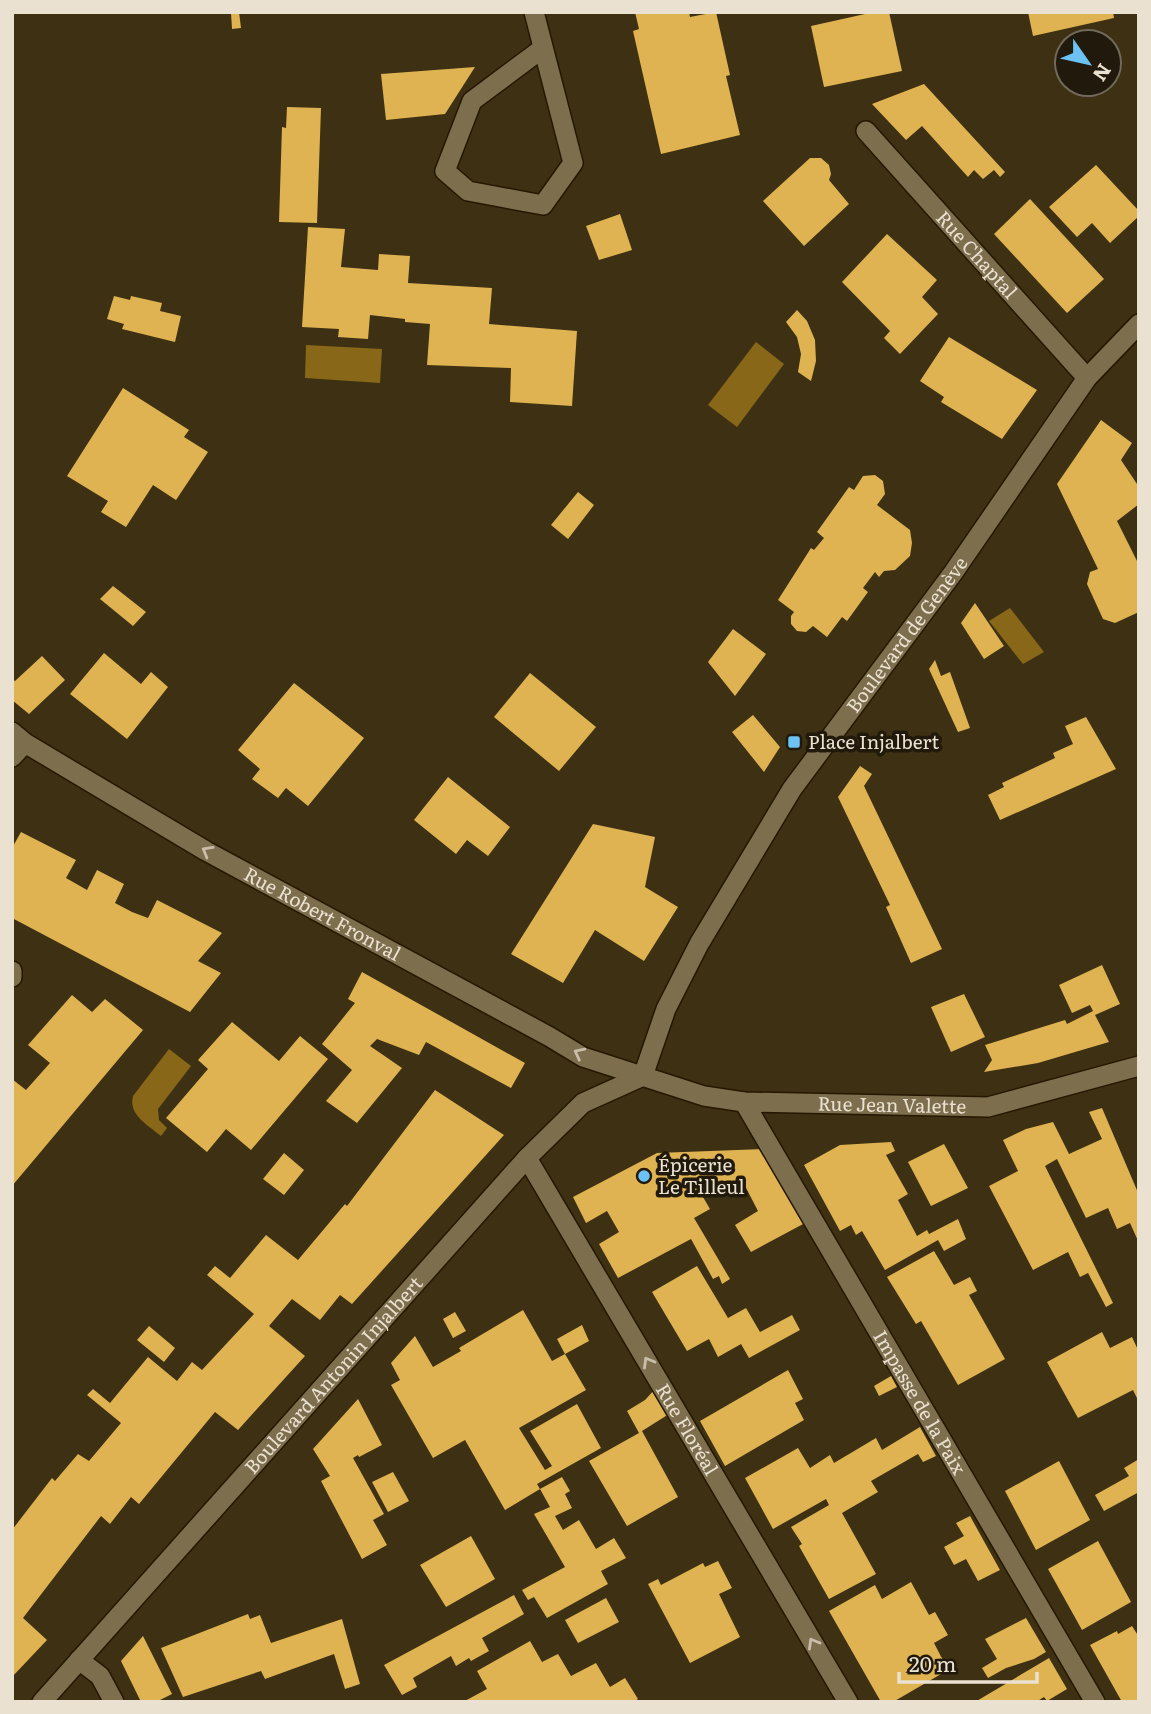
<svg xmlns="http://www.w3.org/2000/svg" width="1151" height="1714" font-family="Literata,serif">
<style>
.water{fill:#886818}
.building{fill:#dfb351}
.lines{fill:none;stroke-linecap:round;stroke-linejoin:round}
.pedestrian-casing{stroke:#251800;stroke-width:22}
.minor-casing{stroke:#251800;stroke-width:22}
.tertiary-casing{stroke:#251800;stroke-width:22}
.pedestrian{stroke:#7d6e4e;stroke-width:19}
.minor{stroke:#7d6e4e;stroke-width:19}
.tertiary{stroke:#7d6e4e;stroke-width:19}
.oneway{stroke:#c9bea9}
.poi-dot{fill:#6cc2f3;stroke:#20190c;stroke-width:2.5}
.labels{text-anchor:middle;stroke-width:7;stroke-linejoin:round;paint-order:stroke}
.street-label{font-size:19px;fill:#eae1d0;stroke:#20190c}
.poi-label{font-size:19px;fill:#eae1d0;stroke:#20190c;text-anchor:start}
</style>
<rect width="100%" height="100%" fill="#3e3012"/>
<g class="water">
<polygon points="756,342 784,364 737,427 708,405"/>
<polygon points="306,345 382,349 380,383 305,378"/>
<polygon points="1010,608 1044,652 1023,664 989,621"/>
<path d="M169 1049 191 1066 158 1109 159 1120 167 1128 161 1136C148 1125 128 1115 133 1096Z"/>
</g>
<g class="building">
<polygon points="235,12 239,12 241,28 232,29 231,13"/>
<polygon points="635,12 689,12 690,17 716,12 730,75 726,76 740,135 661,154 633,31 639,29"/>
<polygon points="874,12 889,12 902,71 824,87 811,26"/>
<polygon points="1028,12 1113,12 1114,18 1033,36"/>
<polygon points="475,67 445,114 386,120 381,74"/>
<polygon points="924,84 1005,172 1000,177 994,170 983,179 974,170 968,177 922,126 906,140 872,104"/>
<polygon points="287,107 321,108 317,223 279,222 282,127 286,128"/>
<polygon points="810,158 821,158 829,165 831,174 829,180 849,204 804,246 763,201"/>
<polygon points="1096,165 1139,211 1139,216 1110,243 1092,223 1077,237 1049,207"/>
<polygon points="1030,199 1104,279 1067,313 994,234"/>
<polygon points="620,214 632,250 599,260 586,226"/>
<polygon points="308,227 345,229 341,267 378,270 379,254 410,256 408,283 492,288 489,324 577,331 572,406 510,402 511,368 427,365 430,324 405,322 405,319 370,315 368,339 338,337 339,329 302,327"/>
<polygon points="887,234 937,280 922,297 938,314 900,354 884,338 890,331 842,282"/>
<polygon points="114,296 130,300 131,296 162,303 160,311 181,316 175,342 122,329 124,324 107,319"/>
<polygon points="797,310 807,321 815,340 816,361 811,381 798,372 801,354 797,337 786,322"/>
<polygon points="949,337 1037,390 1002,439 941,402 944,397 920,381"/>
<polygon points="123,388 189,430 184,437 208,452 176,500 153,485 126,527 101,512 108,501 67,476"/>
<polygon points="1101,420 1132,443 1121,460 1139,487 1139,504 1117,521 1139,565 1139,612 1115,623 1103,619 1087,584 1090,572 1098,569 1057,484"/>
<polygon points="875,475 883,481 885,494 877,505 910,530 912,543 910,556 895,570 884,571 879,577 875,572 863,588 868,592 847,621 842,617 827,637 813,626 806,632 797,631 791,624 791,616 794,612 778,600 811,548 814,550 824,538 817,532 849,487 854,490 863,476"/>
<polygon points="578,492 594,505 568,539 551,525"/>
<polygon points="113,586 146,612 133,626 100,599"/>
<polygon points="975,603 1004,646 984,659 961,623"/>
<polygon points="733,629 766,654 735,696 708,662"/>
<polygon points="104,653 141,684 151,672 168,687 127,739 70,694"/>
<polygon points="42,656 65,680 29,714 12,700 12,679 15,681"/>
<polygon points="935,660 941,676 950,672 970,728 958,732 929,669"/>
<polygon points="530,673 596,727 559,771 494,717"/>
<polygon points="294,683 364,738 308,806 286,788 278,798 252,779 260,769 238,750"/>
<polygon points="753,715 780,747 764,772 732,732"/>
<polygon points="1086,717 1116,769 1000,820 988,795 1004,787 1002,783 1055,758 1053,753 1073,744 1065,726"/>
<polygon points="860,766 872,774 864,786 942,949 911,963 886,907 890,905 838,797"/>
<polygon points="448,777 510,827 488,856 467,840 456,854 414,820"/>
<polygon points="593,824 655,837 645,887 678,907 644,961 595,930 563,983 511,954"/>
<polygon points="21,832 76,860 66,878 87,890 97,870 124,884 115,903 132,912 148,918 157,900 222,933 198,961 221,973 190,1012 12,918 12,848"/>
<polygon points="1102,965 1120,1004 1095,1015 1109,1042 1038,1063 984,1072 992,1060 985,1045 1065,1020 1067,1024 1093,1011 1090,1005 1072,1013 1059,985"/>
<polygon points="362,972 525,1063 511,1088 426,1042 419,1055 377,1039 370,1046 402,1068 357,1123 326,1101 352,1070 322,1044 355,1003 348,999"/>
<polygon points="964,994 985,1037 951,1052 931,1007"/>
<polygon points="72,995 92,1012 105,999 143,1030 12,1186 12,1079 26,1090 50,1063 28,1045"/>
<polygon points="232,1022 279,1061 300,1036 328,1059 251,1150 226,1129 207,1152 166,1118 208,1069 198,1060"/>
<polygon points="435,1090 504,1135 352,1304 340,1295 320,1320 292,1299 269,1326 305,1356 238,1430 215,1412 139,1504 131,1497 110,1524 101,1516 23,1618 47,1640 12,1677 12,1530 52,1478 55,1481 78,1454 89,1461 121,1423 87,1395 93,1389 110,1403 148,1357 177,1381 192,1362 202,1370 254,1314 207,1275 215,1266 230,1278 266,1235 298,1260 345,1204 347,1206"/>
<polygon points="1102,1108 1139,1195 1139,1243 1130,1223 1117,1229 1108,1208 1086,1218 1057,1159 1045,1166 1113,1303 1106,1307 1088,1273 1080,1277 1068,1252 1033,1270 989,1186 1018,1171 1003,1140 1026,1129 1053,1122 1069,1154 1102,1139 1089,1112"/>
<polygon points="891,1142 895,1151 886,1155 908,1194 898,1200 917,1236 927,1230 929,1234 958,1219 966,1239 944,1251 938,1240 885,1270 862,1231 856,1235 851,1225 840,1231 804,1165 840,1145"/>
<polygon points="944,1144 968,1188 931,1206 908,1162"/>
<polygon points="764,1149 805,1223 751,1252 735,1225 758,1211 744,1184 696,1185 710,1209 694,1218 730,1279 722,1284 719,1276 713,1279 691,1239 618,1278 599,1244 619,1232 607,1211 586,1223 573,1197 657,1153"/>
<polygon points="284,1153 304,1170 284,1195 263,1179"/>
<polygon points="934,1251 954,1285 970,1277 977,1291 969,1295 1005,1359 958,1385 921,1321 916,1324 887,1277"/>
<polygon points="697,1266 728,1318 746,1308 760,1332 792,1315 800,1330 749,1358 741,1344 718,1357 709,1339 687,1351 652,1292"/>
<polygon points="523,1310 552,1361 565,1354 586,1390 519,1428 545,1470 552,1466 530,1431 577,1404 601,1448 537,1484 540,1489 562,1477 570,1491 565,1494 572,1508 555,1516 563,1530 579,1520 596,1549 614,1538 626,1558 601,1571 608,1584 547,1618 534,1597 528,1600 522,1590 565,1567 534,1514 550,1507 540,1489 505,1510 465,1440 433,1458 391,1385 400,1380 391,1363 415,1336 433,1367 461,1351 459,1348"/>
<polygon points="455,1312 466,1331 453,1338 443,1319"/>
<polygon points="582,1325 589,1341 565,1354 557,1339"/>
<polygon points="149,1326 175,1348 164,1362 137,1340"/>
<polygon points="1102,1332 1110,1348 1132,1337 1139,1352 1139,1402 1133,1390 1078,1418 1047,1362"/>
<polygon points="788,1370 803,1399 795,1403 804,1420 725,1466 700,1421"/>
<polygon points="891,1376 897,1387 879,1396 874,1386"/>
<polygon points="655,1389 669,1414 642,1431 678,1497 627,1526 589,1461 639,1433 627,1411 645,1400"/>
<polygon points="358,1399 382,1445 359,1457 358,1455 353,1458 384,1514 373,1520 387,1545 362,1559 321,1481 330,1476 313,1449"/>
<polygon points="920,1427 936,1456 923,1462 918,1454 871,1481 878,1492 842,1513 876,1574 829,1599 799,1546 802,1544 791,1527 829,1505 826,1499 773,1529 745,1478 798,1448 810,1468 830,1455 834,1463 876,1438 882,1450"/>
<polygon points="1139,1459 1139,1492 1104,1511 1095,1495 1129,1476 1124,1468"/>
<polygon points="1059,1461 1090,1520 1036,1550 1005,1491"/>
<polygon points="393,1472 409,1501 388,1512 372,1482"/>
<polygon points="970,1516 1000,1570 978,1581 966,1559 954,1565 944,1547 964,1536 956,1523"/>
<polygon points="471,1536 495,1579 446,1607 420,1565"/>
<polygon points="1098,1541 1131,1602 1082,1630 1048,1569"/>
<polygon points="718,1561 732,1588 719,1594 740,1637 690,1663 648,1584 658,1579 661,1585 703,1563 705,1567"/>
<polygon points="911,1582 929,1615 935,1612 948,1635 934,1643 948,1670 893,1702 881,1702 829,1611 875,1585 882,1599"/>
<polygon points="514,1595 524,1614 482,1638 489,1651 471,1661 469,1658 456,1666 451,1656 413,1678 417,1687 402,1695 384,1665"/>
<polygon points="606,1598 619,1622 578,1643 565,1620"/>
<polygon points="248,1614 250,1619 260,1615 271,1643 342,1619 360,1684 345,1689 334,1654 265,1679 261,1671 183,1697 161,1648"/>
<polygon points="1026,1618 1046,1652 1034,1659 1006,1668 988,1678 982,1668 997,1659 985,1639"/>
<polygon points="1132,1626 1139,1637 1139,1702 1122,1702 1090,1645 1117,1631 1118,1634"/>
<polygon points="143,1636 172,1694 156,1702 141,1702 121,1661"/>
<polygon points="530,1641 542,1662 558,1654 571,1676 596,1663 610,1687 625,1678 638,1699 633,1702 463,1702 487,1689 477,1671"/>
<polygon points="1049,1658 1067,1689 1047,1701 1044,1697 1036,1702 975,1702"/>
</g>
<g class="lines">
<defs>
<g id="pedestrian">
<path id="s1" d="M744 1102 1095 1702"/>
</g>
<g id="minor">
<polyline points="534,12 573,163 543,205 468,191 445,171 472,101 543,48"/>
<path id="s2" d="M866 131 1087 378"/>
<path id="s3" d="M12 732 25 743 206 851 550 1037 583 1057 704 1096 744 1102 988 1107 1139 1066"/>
<polyline points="12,757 25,743"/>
<polyline points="12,971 12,977"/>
<path id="s4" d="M527 1158 848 1702"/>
<polyline points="79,1660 100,1676 114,1702"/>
</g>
<g id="tertiary">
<path id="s5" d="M42 1702 527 1158 583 1103 643 1076 666 1009 699 944 792 789 953 573 1087 378 1139 324"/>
</g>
</defs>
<use href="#pedestrian" class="pedestrian-casing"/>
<use href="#minor" class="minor-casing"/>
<use href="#tertiary" class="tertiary-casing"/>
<use href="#pedestrian" class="pedestrian"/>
<use href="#minor" class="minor"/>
<use href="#tertiary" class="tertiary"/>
</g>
<defs><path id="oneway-chevron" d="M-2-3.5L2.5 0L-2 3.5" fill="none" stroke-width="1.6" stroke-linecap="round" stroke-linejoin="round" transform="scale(1.75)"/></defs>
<g class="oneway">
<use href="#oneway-chevron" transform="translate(207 851) rotate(-150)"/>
<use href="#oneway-chevron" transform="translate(579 1053) rotate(-153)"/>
<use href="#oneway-chevron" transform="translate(648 1362) rotate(-120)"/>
<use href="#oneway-chevron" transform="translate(813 1643) rotate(-120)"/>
</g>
<g class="poi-dot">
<rect x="787" y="735" width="14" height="14" rx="3.5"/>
<circle cx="644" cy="1176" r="7"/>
</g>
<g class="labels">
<g class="street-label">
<text dy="7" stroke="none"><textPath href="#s2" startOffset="166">Rue Chaptal</textPath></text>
<text dy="7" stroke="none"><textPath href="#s5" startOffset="1390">Boulevard de Genève</textPath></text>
<text dy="7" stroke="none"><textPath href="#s3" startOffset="360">Rue Robert Fronval</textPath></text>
<text dy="7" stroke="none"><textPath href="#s3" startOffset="973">Rue Jean Valette</textPath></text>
<text dy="7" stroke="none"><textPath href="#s5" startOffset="438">Boulevard Antonin Injalbert</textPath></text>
<text dy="7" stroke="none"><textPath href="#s1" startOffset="348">Impasse de la Paix</textPath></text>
<text dy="7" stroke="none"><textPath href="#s4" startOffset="315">Rue Floréal</textPath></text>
</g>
<g class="poi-label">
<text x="808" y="749">Place Injalbert</text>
<text x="658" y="1172">Épicerie<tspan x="658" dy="22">Le Tilleul</tspan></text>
</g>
</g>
<rect width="1151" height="1714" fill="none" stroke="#eae1d0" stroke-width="28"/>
<g transform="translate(1088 63) rotate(124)"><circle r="33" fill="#20190c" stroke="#71695a" stroke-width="2"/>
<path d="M0-5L12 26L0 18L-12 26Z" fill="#6cc2f3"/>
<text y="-10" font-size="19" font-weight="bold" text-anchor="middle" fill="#eae1d0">N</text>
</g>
<path d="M899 1672v10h138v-10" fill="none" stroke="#eae1d0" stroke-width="3.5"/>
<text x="909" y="1672" font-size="21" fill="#eae1d0" stroke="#20190c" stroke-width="5" paint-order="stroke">20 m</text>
</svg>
